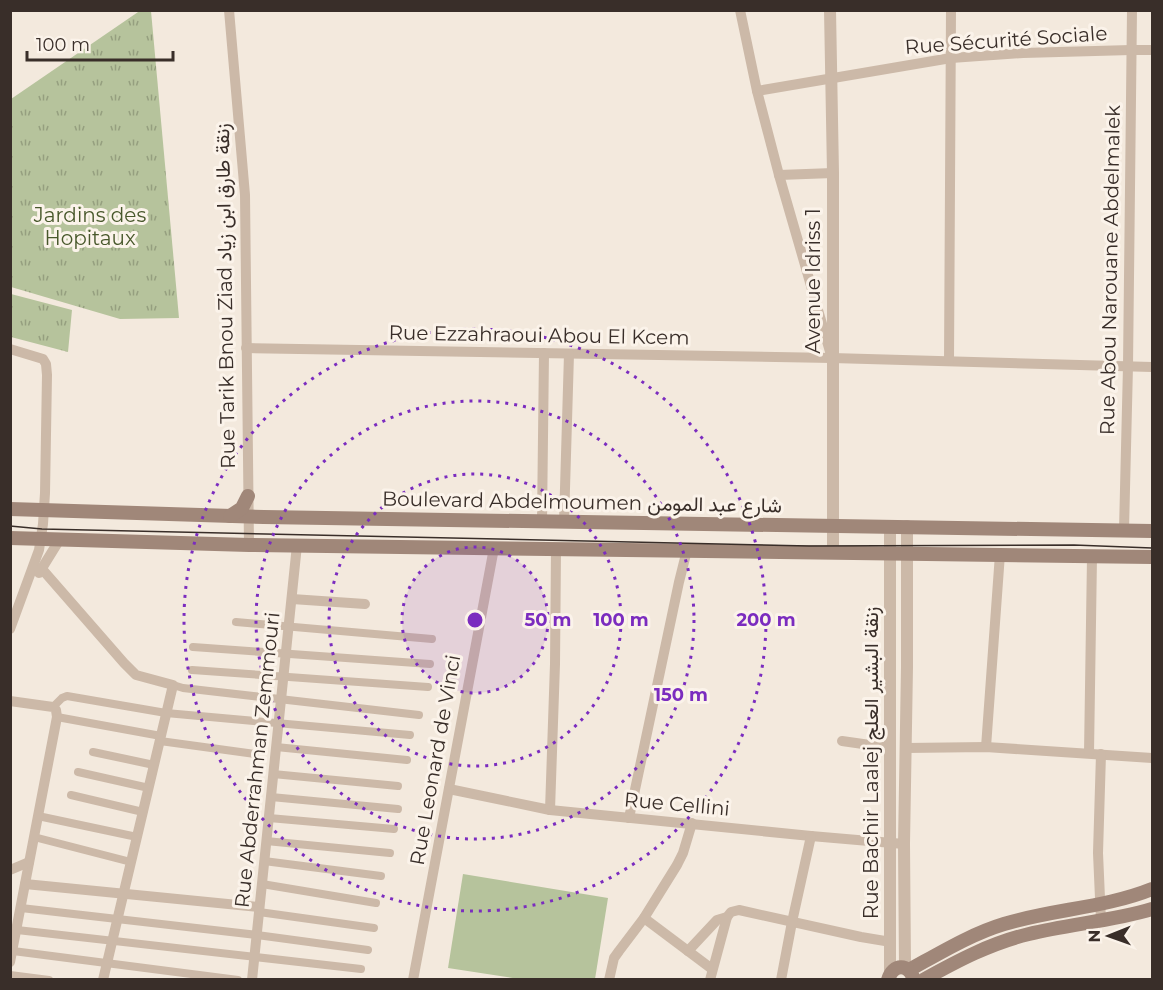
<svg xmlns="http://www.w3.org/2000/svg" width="1163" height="990" font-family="Montserrat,Vazirmatn,sans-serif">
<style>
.park{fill:url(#park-tufts)}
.garden{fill:#b6c39c}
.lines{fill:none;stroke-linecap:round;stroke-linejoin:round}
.pedestrian{stroke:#ccb9a8;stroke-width:8}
.minor{stroke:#ccb9a8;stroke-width:10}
.tertiary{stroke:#ccb9a8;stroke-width:12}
.secondary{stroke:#a08779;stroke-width:14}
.tram{stroke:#392e29;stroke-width:1.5}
.ring{fill:none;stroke:#7b2cbf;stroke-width:3;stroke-dasharray:3 6}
.labels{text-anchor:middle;stroke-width:6;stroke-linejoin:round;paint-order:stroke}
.street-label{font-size:20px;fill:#392e29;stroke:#fbf3ea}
.park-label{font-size:20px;fill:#48582b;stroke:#fbf3ea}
.centre{fill:#7b2cbf;stroke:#fbf3ea;stroke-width:3}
.ring-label{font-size:18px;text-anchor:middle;font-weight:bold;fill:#7b2cbf;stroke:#fbf3ea;stroke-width:6;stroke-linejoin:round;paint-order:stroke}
</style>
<defs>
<pattern id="park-tufts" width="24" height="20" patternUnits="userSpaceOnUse" patternTransform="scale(1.5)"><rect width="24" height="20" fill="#b6c39c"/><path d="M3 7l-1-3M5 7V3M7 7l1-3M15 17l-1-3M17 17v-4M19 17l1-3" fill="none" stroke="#959f7f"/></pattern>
</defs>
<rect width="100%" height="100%" fill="#f3e9dd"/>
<g class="park">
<polygon points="141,10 151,11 179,318 120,319 11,287 11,99"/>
<polygon points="11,294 72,310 68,352 11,337"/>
</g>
<polygon class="garden" points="463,874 608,898 595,979 519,979 448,968"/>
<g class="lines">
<g class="pedestrian">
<polyline points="236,622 432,639"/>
<polyline points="193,647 430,664"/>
<polyline points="192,670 428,687"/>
<polyline points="173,685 183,688 419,715"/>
<polyline points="53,707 62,698 67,696 166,713 410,735"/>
<polyline points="57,717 161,736"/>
<polyline points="160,741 255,754"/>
<polyline points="276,747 407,760"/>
<polyline points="93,752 154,765"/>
<polyline points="78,772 149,788"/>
<polyline points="273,774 398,786"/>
<polyline points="71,795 143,812"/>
<polyline points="271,797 398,809"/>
<polyline points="38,816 137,837"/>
<polyline points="269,818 394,829"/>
<polyline points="34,837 131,862"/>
<polyline points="266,841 390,853"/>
<polyline points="264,861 381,876"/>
<polyline points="262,884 376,903"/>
<polyline points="21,908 257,935 368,950"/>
<polyline points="259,912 374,928"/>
<polyline points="17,930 361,969"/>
<polyline points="13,951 238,980"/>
<polyline points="10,975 49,980"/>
</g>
<g class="minor">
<polyline points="229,10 245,195 249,545"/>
<polyline points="740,10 757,91 779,175 831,355"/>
<polyline points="757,91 951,58 1023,53 1131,50 1152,50"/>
<polyline points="779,175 833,173"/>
<polyline points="246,348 832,358 1152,367"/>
<polyline points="10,349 43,359 46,364 47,375 45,493 43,524 39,550 10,629"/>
<polyline points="949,361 951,10"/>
<polyline points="542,521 544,353"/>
<polyline points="564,522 569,354"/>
<polyline points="1124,530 1128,366 1132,10"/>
<polyline points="42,569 124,663 136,675 173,685 103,980"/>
<polyline points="39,573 60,539"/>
<polyline points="292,599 365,604"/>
<polyline points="10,701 53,707 56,710 57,717 10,962"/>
<polyline points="842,741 891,748"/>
<polyline points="986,747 1000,554"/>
<polyline points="906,748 986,747 1152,758"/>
<polyline points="1089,753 1092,557"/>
<polyline points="449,789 550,810 811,836 904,844"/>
<polyline points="550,810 555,664 556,549"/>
<polyline points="629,818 679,582 687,550"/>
<polyline points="10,870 29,862"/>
<polyline points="25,884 259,907"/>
<polyline points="644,918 712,969"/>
<polyline points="1101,921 1098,853 1101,754"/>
<polyline points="688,951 717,920 727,917 731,912 739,910 861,937 891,942"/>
<polyline points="252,980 297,545"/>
<polyline points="413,980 494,548"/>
<polyline points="609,980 614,958 619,951 644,918 677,865 683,853 692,823"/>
<polyline points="710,980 727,917"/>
<polyline points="781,980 792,922 811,836"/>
</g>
<g class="tertiary">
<polyline points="830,10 833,173 833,552"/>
<polyline points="905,968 904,844 907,667 907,526"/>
<polyline points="890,973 890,526"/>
</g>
<g class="secondary">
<polyline points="10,509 264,517 1152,531"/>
<polyline points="230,516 242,508 248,496"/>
<polyline points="10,538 249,545 1152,557"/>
<path d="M909 970C940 953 971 934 1004 924 1053 909 1105 908 1152 889"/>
<path d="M888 980C893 963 909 963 914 980"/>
<path d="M923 980C957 961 991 943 1029 934 1070 924 1112 921 1152 909"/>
</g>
<polyline class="tram" points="10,526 42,529 809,546 1074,545 1152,548"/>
</g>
<circle cx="475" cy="620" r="73" fill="#7b2cbf" fill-opacity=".12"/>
<g class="ring">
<circle cx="475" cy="620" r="73"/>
<circle cx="475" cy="620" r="146"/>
<circle cx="475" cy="620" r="219"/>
<circle cx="475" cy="620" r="291"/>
</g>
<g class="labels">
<g class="street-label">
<text transform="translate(1006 40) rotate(-4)" y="7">Rue Sécurité Sociale</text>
<text transform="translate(1110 270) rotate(-89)" y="7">Rue Abou Narouane Abdelmalek</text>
<text transform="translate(813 281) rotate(-90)" y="7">Avenue Idriss 1</text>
<text transform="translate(225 296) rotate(-91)" y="7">Rue Tarik Bnou Ziad زنقة طارق ابن زياد</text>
<text transform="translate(539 335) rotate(1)" y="7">Rue Ezzahraoui Abou El Kcem</text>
<text transform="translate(582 502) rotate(1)" y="7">Boulevard Abdelmoumen شارع عبد المومن</text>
<text transform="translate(257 760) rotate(-84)" y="7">Rue Abderrahman Zemmouri</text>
<text transform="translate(435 760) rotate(-80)" y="7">Rue Leonard de Vinci</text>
<text transform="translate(871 763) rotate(-90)" y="7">Rue Bachir Laalej زنقة البشير العلج</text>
<text transform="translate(677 804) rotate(5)" y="7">Rue Cellini</text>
</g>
<g class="park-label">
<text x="90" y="222">Jardins des<tspan x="90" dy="23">Hopitaux</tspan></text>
</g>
</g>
<circle cx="475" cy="620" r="9" class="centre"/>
<g class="ring-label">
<text x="548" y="626">50 m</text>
<text x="621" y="626">100 m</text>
<text x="766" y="626">200 m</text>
<text x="681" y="701">150 m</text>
</g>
<rect width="1163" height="990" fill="none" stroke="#392e29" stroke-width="24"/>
<g transform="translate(1109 936) rotate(269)" stroke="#fbf3ea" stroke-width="4.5" paint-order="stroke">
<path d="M0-4.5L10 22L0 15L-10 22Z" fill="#392e29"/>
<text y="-9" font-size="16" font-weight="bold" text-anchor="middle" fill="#392e29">N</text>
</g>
<path d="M27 51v9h146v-9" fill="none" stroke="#392e29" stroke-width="3"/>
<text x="36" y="51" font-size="18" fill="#392e29" stroke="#fbf3ea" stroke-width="4.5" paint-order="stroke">100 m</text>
</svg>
